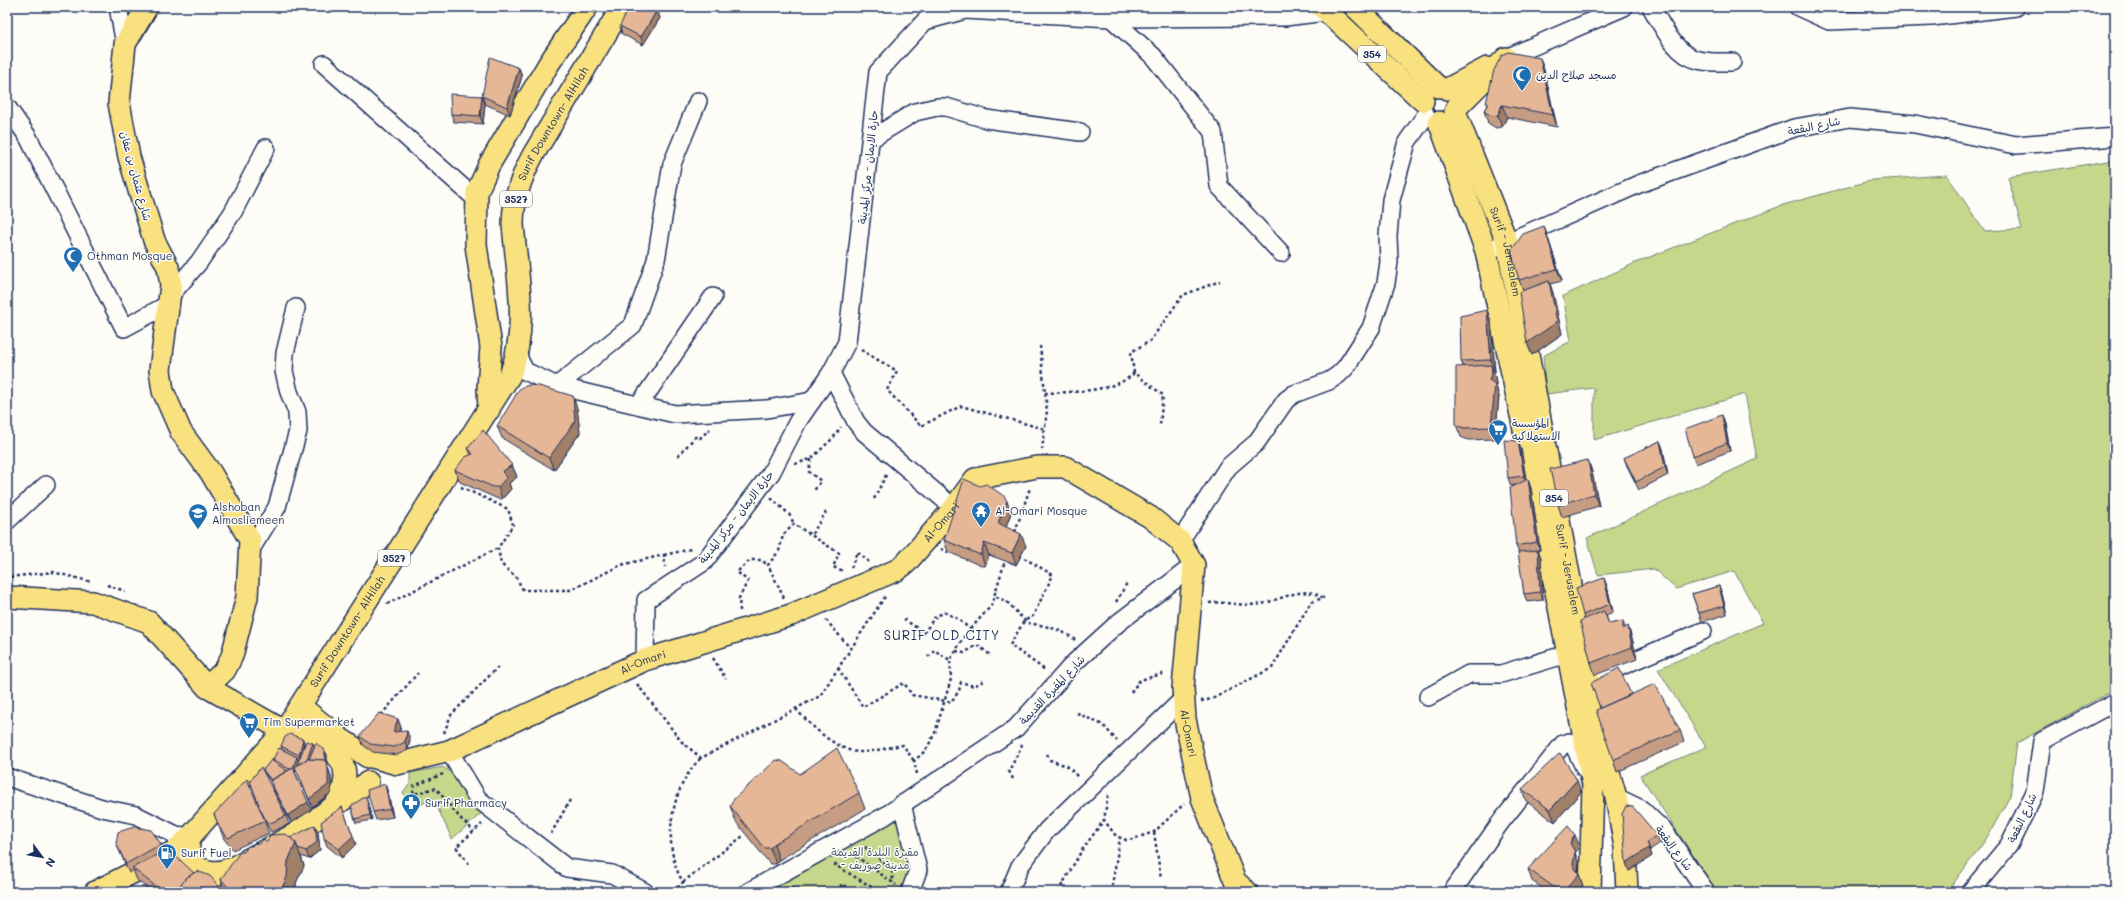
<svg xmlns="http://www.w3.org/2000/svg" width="2122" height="899" font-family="Mali,'Playpen Sans Arabic',sans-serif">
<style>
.green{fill:#c6d78c;stroke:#708375}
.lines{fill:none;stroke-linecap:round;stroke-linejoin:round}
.minor-casing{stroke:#1b2f5e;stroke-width:20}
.major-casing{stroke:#1b2f5e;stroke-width:24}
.path{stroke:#1b2f5e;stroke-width:2.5;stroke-dasharray:3 3;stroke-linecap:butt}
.minor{stroke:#fdfcf7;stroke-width:17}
.major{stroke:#fae180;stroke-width:21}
.wall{fill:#c69d82;stroke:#1b2f5e}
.shaded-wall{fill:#a1806a;stroke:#1b2f5e}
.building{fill:#e6b797;stroke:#1b2f5e}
.labels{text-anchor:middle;stroke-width:3;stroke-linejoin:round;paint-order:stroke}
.shield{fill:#fdfcf7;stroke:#5f6c8c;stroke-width:1}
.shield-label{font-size:10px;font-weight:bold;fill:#1b2f5e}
.poi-label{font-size:11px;fill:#1b2f5e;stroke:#fdfcf7;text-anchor:start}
.street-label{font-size:11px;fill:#1b2f5e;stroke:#fdfcf7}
.park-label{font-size:11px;fill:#46596a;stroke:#fdfcf7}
.quarter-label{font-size:13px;letter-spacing:1px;fill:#1b2f5e;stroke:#fdfcf7}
</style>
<rect width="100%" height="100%" fill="#fdfcf7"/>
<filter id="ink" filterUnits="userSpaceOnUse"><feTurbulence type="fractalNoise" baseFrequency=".025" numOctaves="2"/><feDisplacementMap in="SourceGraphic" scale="8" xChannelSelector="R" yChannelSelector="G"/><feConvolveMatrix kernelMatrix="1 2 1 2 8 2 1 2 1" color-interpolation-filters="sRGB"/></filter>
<g filter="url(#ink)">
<g class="green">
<polygon points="2115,160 2115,689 2017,743 2010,796 1987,838 1947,892 1717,892 1640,775 1706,747 1658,669 1763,623 1734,571 1676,589 1654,569 1598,575 1587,538 1757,459 1745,394 1594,440 1594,388 1546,394 1543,356 1571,341 1563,296 1642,260 1783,205 1873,180 1947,175 1984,231 2022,229 2008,177"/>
<polygon points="443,767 455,775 485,810 452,839 433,798 411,810 403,792 410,784 410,773"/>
<polygon points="896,802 912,869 904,892 763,892"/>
</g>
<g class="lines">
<defs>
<g id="minor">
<polyline points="118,7 125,44"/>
<path d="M1651 7C1662 25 1675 55 1698 60 1709 63 1721 62 1732 62"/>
<polyline points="1798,7 1829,21 1932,17 2016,7"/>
<polyline points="1111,18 1153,56 1213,132 1219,186 1281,253"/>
<polyline points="1506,58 1624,7"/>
<polyline points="324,64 477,200"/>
<polyline points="7,107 28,137 124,328 167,305"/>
<polyline points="871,139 915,112 937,107 946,107 986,119 1080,132"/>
<polyline points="1496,247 1639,184 1794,128 1850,118 1915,124 2016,145 2115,137"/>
<polyline points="168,298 199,262 233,212 266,148"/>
<polyline points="518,348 519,359 525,371 557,386 675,414 767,409 812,401"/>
<polyline points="831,373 856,422 864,432 954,508"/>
<polyline points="557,386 633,325 656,260 672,164 698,101"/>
<polyline points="639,405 713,297"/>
<polyline points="7,521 46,485"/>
<polyline points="1180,541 1228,467 1256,443 1286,400 1294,394 1329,381 1338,375 1346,367 1371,328 1386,283 1389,262 1388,236 1391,200 1407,142 1426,115"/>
<polyline points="251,549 277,507 298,431 297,412 289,392 284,371 285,353 296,308"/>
<polyline points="645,660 646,600 704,562 771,473 798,421 831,373 847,342 878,72 925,21 965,10 1111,18 1285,17 1326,12"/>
<polyline points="1589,680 1703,631"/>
<polyline points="1428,697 1469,674 1501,674 1567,654"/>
<polyline points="449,751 478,799 567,868 612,874 645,892"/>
<polyline points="7,777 102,808 136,815 176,835 190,837"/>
<polyline points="1616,797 1641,809 1665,832 1706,892"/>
<polyline points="902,804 918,870 910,892"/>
<polyline points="748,892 885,816 1016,728 1075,662 1118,623 1194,565"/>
<polyline points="1009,892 1020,866 1047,830 1183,699"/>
<polyline points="1452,892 1500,823 1563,744 1569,742 1574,746 1585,769"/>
<polyline points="1970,892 2009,845 2035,792 2042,741 2115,702"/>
</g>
<g id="major">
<polyline points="147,7 125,44 119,103 129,157 154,240 168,267 171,285 160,370 163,391 181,432 211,473 250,540 247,597 232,656 225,670 207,687"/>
<polyline points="1322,7 1423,101"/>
<polyline points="1355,7 1438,87"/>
<polyline points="1447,89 1487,68"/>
<polyline points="1457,107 1506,58"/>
<path id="s1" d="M1455 112 1507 242 1593 703 1603 752 1616 797 1625 847 1627 892"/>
<polyline points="1439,122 1486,251 1532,467 1593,785 1590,892"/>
<polyline points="489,410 488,388 491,347 476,245 477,192 489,165 548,65 587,7"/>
<polyline points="7,597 93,602 149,622 207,687 284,731"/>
<path id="s2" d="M300 706 341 739 368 757H372L397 764 449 751 645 660 791 615 897 570 906 563 954 508 975 479 1037 467H1065L1150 517 1180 541 1194 565 1183 688 1185 719 1202 798 1235 881 1247 892"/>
<path d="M284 731C298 727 309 733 321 742 325 746 331 749 335 754 351 767 345 791 335 805"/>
<path d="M190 837C189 842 188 847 189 852 192 873 216 875 231 868"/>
<path id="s3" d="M95 892 173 852 190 837 284 731 510 375C529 327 517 274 513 224 513 199 521 177 533 155L622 7"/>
<polyline points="199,892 234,867 295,834 368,782"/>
</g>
</defs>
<use href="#minor" class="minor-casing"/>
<use href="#major" class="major-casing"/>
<g class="path">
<polyline points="1040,346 1047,411 1042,449"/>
<polyline points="861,350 897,371 887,390 921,426 961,406 1045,429"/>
<polyline points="1134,373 1131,352 1150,341 1183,295 1220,281"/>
<path d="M1045 393C1071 392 1116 392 1134 373L1163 395 1160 425"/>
<polyline points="678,456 695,437 700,438 710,429"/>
<polyline points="811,459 809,472 821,481 813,492"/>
<polyline points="795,464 811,459 833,438 841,427"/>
<polyline points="461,487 508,509 513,525 498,548 501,564 516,577 523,590 571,590 621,565 664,555 665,567"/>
<polyline points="771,498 789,514 794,524"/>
<polyline points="874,499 887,473"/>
<polyline points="1015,532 1030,488"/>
<polyline points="812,534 826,512"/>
<polyline points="941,549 948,552"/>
<polyline points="664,555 691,549"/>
<polyline points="1019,555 1053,575 1033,616 1024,621 1010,645 1045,670"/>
<polyline points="851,568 857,552 869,562"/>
<polyline points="10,577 53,572 92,582"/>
<polyline points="107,585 125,591"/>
<path d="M996 597 1006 601 1027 623C1043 625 1062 629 1075 640"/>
<polyline points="784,598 768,565 779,551 783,535 794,524 839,553 833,567 844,571"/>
<polyline points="1116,602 1127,583"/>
<polyline points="387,604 498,548"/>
<polyline points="740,611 739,598 748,581 737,572 750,560 761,560 768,565"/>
<polyline points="904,619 924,633 934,618 944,612 958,619 970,629"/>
<polyline points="826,620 851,649"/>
<polyline points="956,651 964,653 977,645 992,656"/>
<polyline points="928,657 934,650 950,660"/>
<polyline points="713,658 726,679"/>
<polyline points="838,668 863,707 904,683 912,695 951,702 959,691 961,682 974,686 985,680"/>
<polyline points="637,684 682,742 701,758 820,696 886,595"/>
<polyline points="1131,692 1140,680 1166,673"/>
<path d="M1201 701 1212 699 1272 668 1311 602 1323 598C1306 584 1280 600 1261 604 1243 607 1226 601 1209 603"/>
<path d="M796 709C809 724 838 752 860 752 874 752 889 747 903 745L914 761"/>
<polyline points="1077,713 1103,725 1117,741"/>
<polyline points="381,715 418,673"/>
<polyline points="444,733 451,715 498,667"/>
<polyline points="1047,754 1050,760 1067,766 1078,777"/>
<polyline points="443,774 414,786 413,794 436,788 460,818 474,831"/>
<polyline points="917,774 914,761 926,750 935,733 951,679 950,660 965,635 991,606 1006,558"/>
<polyline points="1013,779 1009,771 1022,745"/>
<polyline points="1108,795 1104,820 1116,836 1126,840 1133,839 1154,832 1184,804"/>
<polyline points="1154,832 1161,879"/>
<polyline points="551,834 570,800"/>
<polyline points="865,847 892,870 893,883"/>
<polyline points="851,855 853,854 896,885"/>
<polyline points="469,864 456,847 482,824"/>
<polyline points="837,864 835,865 880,892"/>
<polyline points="683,882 743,836"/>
<polyline points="791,888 802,892"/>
<polyline points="661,889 668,892"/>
<path d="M673 892 683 882C661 847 670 787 701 758"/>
<polyline points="837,892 842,884 855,892"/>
<polyline points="1058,892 1082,850 1104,820"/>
<polyline points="1111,892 1120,838"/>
</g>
<use href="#minor" class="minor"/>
<use href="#major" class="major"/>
</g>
<g class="wall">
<polygon points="1296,7 1307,7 1307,9 1302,9"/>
<polygon points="657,10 660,18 643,45 622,34 620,26"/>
<polygon points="1540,58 1544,70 1557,127 1507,117 1502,127 1496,128 1488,123 1484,111 1487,105 1486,103"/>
<polygon points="519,68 522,76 510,115 485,104 483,124 454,122 451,114 482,96"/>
<polygon points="1544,226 1562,281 1550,284 1553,293 1562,334 1532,355 1527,343 1523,290 1519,280"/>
<polygon points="1487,310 1491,322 1495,372 1493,372 1495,377 1496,384 1496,386 1499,396 1495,439 1468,440 1461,437 1456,425 1463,366 1461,361"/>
<polygon points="577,408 580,433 554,470 502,438 497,426"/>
<polygon points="1722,415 1725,424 1730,451 1696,464 1693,456"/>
<polygon points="1660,441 1663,449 1668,475 1639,490 1627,466 1624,458"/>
<polygon points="468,448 512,465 517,477 509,483 511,489 502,499 498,499 460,482 455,470 471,455"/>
<polygon points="1521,449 1526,480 1531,488 1540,550 1538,550 1541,558 1543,600 1527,602 1524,594 1519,553 1516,546 1515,485 1511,486 1508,478"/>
<polygon points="1588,460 1592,472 1599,506 1562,517 1558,505"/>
<polygon points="1011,513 1006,526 1026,546 1016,565 989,555 985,566 982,566 948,552 944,540"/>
<polygon points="1607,586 1613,612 1606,615 1609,624 1623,621 1625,628 1632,638 1637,659 1595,675 1591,663 1584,619 1583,615"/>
<polygon points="1719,586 1722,594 1727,614 1702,622 1692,594"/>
<polygon points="1631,694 1680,730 1684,742 1617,772 1613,760"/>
<polygon points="401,727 399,732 410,739 408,750 397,755 373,752 363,745 360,736"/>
<polygon points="304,743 302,753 315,747 325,751 327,755 327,764 331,776 331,793 312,807 296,769 295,772 311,810 291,823 273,789 271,782 265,774 263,770 274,762 273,759 282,749 281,746"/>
<polygon points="800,774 859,793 865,809 779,860 776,864 770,864 736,822 730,806"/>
<polygon points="250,781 286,816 289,824 271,832 263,818 269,833 233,850 224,839 214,814 259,805"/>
<polygon points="1522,789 1581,792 1555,822 1526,801"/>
<polygon points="388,792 393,817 376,820 373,812"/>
<polygon points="367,800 372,820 356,823 351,806"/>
<polygon points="1626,806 1657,835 1660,843 1650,850 1652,856 1629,871"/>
<polygon points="318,833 320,850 309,859 301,856 304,866 296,883 296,892 152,892 137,880 133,870 129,873 116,843 161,844 164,852 194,873 220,887 222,883 221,879 244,852 252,846 258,844 267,842"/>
<polygon points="324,838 356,844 342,858 327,846"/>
<polygon points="1580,847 1575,853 1579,864 1578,873 1583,886 1578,892 1548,892 1532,881 1528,869"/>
</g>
<g class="shaded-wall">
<polygon points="657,10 660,18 643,45 641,37"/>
<polygon points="1540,58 1544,70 1557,127 1553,115"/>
<polygon points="519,68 522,76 510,115 507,107"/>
<polygon points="482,96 485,104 483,124 480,116"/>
<polygon points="1502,105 1507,117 1502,127 1498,115"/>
<polygon points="1544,226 1548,238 1562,281 1557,269"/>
<polygon points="1549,281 1553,293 1562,334 1532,355 1527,343"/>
<polygon points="1487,310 1491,322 1495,372 1491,360"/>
<polygon points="1491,365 1495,377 1496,384 1496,386 1499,396 1495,439 1491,427 1489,380"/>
<polygon points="573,396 577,408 580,433 554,470 549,458"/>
<polygon points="1722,415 1725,424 1730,451 1727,443"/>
<polygon points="1518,441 1521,449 1527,484 1524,476"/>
<polygon points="1660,441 1663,449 1668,475 1665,467"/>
<polygon points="1588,460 1592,472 1599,506 1594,494"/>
<polygon points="512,465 517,477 509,483 511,489 502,499 498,487 502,472"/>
<polygon points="1528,479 1531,488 1540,550 1537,542"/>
<polygon points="1007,501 1011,513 1003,535 998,523"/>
<polygon points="1021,534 1026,546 1016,565 1012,553"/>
<polygon points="984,543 989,555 985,566 981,554"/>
<polygon points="1538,550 1541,558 1543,600 1540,592"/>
<polygon points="1604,578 1607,586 1613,612 1610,604"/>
<polygon points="1719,586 1722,594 1727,614 1724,606"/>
<polygon points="1628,626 1632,638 1637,659 1632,647"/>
<polygon points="398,719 401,727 396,740 393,732"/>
<polygon points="407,731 410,739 408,750 405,742"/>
<polygon points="303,739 304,743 300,759 299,755"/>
<polygon points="313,743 315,747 309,761 298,771"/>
<polygon points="325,751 327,755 327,764 325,760"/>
<polygon points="297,757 299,761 294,773 293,768"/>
<polygon points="328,768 331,776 331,793 312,807 309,799"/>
<polygon points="1577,780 1581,792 1555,822 1550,810"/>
<polygon points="385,784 388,792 393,817 390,809"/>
<polygon points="366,796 372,820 370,815"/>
<polygon points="308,802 311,810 291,823 288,815"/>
<polygon points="342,807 356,844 342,858 339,849"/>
<polygon points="315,825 318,833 320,850 309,859 306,851"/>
<polygon points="1575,835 1580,847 1575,853 1579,864 1577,876 1579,874 1583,886 1578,892 1563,892 1573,865 1570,843"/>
<polygon points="1647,842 1652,856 1629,871 1626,863"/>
<polygon points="296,843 304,866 296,883 296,892 280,892 288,861"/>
<polygon points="774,844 779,860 776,864 770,848"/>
<polygon points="194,873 191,892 173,892"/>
</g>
<g class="building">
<polygon points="629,7 649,7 657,10 641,37 620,26"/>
<polygon points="1508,52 1540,58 1553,115 1502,105 1498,115 1491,116 1484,111 1488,103 1486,103 1494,70 1502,55"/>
<polygon points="490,57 519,68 507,107 482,96"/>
<polygon points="450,94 482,96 480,116 451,114"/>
<polygon points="1544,226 1557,269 1519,280 1511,251 1523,234"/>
<polygon points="1549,281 1557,322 1527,343 1519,292"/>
<polygon points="1487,310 1491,360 1461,361 1460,316"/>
<polygon points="1491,365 1492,372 1489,380 1495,384 1491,427 1464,428 1456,425 1456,367"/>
<polygon points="529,385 539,386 573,396 575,421 549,458 497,426 520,388"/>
<polygon points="1722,415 1727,443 1693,456 1685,429"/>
<polygon points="483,430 512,465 502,472 507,477 498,487 493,487 455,470 465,457 473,454 468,448"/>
<polygon points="1504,440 1518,441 1524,476 1508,478"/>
<polygon points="1660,441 1665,467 1636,482 1624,458"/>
<polygon points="1588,460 1594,494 1558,505 1550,469"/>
<polygon points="964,479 980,486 986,484 1004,496 1007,501 998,523 1021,534 1012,553 984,543 981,554 978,554 944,540"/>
<polygon points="1528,479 1537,542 1516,546 1510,488"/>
<polygon points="1538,550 1540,592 1524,594 1518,552"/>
<polygon points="1604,578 1610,604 1583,615 1576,588"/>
<polygon points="1719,586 1724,606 1699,613 1692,594"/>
<polygon points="1604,611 1609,624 1623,621 1623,629 1628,626 1632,647 1591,663 1580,621"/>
<polygon points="1619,668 1631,694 1600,708 1591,683"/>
<polygon points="1655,684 1680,730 1613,760 1596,710"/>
<polygon points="379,713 398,719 393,732 407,731 405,742 395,747 370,744 360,736"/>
<polygon points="290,734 303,739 299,755 281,746 285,737"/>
<polygon points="306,741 313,743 307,759 297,765"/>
<polygon points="316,743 325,751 325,760 309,759"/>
<polygon points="279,748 297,757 293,768 289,769 273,759"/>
<polygon points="837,748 859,793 774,844 770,848 764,848 730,806 734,799 776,760 782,761 800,774"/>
<polygon points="1560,753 1577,780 1550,810 1522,789"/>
<polygon points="307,759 325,760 328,768 328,785 309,799 295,767"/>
<polygon points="271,760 287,771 271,780 263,770"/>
<polygon points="261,767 286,816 268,824 258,805 259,805 250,781"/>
<polygon points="293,768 308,802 288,815 270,781"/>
<polygon points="247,779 265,821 228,838 219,827 214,814"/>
<polygon points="385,784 390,809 373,812 367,790"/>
<polygon points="366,796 370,815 355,819 351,806"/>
<polygon points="1626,806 1633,807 1657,835 1647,842 1649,848 1626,863 1622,814"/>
<polygon points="342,807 353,836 339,849 324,838 321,822"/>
<polygon points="315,825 317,842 306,851 298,848 296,843 290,838"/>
<polygon points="1568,826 1575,835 1570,843 1575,852 1573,865 1579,874 1563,892 1561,892 1528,869"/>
<polygon points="134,827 151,830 161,844 126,864 116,843 118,832"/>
<polygon points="286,834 296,843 288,861 287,877 280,892 232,892 221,879 240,852 244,852 248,846 252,846 254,843 258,844 264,839 267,842 270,835"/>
<polygon points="168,849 194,873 186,878 183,883 173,892 163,892 132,868"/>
<polygon points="197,871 210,876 224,892 176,892 186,878"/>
<polygon points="222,883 225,892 224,892 220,887"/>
</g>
</g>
<defs>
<symbol id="mosque-pin" viewBox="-11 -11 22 30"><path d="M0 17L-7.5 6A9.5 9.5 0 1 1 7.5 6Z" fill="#1f6fb2" stroke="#fdfcf7"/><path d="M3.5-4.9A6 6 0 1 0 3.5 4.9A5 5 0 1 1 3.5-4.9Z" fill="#fff"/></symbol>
<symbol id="supermarket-pin" viewBox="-11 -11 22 30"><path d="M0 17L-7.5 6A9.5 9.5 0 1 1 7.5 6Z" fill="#1f6fb2" stroke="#fdfcf7"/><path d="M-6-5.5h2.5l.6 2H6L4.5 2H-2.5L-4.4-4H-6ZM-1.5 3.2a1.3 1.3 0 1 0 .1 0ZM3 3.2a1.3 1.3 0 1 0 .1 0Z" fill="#fff"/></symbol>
<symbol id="temple-pin" viewBox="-11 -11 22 30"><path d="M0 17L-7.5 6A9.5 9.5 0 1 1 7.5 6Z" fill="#1f6fb2" stroke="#fdfcf7"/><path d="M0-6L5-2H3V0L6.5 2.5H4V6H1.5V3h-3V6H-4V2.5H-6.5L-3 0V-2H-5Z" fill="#fff"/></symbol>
<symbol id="school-pin" viewBox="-11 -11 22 30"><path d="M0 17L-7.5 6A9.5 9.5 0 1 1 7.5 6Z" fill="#1f6fb2" stroke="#fdfcf7"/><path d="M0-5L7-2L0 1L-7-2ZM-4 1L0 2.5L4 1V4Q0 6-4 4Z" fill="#fff"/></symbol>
<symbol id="pharmacy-pin" viewBox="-11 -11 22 30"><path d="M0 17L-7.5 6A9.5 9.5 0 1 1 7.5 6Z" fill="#1f6fb2" stroke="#fdfcf7"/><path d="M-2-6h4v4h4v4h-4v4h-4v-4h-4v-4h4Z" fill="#fff"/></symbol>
<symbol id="fuel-pin" viewBox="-11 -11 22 30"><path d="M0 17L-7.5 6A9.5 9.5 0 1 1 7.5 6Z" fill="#1f6fb2" stroke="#fdfcf7"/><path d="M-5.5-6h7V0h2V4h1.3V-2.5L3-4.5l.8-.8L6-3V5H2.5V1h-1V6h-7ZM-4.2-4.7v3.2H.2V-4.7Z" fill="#fff"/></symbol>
</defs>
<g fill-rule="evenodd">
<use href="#mosque-pin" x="1511" y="64" width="22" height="30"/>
<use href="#mosque-pin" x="62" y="245" width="22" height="30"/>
<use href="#supermarket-pin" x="1487" y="418" width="22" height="30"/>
<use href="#temple-pin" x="970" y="500" width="22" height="30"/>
<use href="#school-pin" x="187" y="502" width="22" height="30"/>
<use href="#supermarket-pin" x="238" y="711" width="22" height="30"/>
<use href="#pharmacy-pin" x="400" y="792" width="22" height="30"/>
<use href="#fuel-pin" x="156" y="842" width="22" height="30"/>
</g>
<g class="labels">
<g class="shield">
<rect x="1358" y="46" width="28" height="16" rx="3"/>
<rect x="500" y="191" width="32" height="16" rx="3"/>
<rect x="1540" y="490" width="28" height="16" rx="3"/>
<rect x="378" y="550" width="32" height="16" rx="3"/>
</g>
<g class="shield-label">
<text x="1372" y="58">354</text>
<text x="516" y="203">3527</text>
<text x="1554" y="502">354</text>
<text x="394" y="562">3527</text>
</g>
<g class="poi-label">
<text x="1536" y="79">مسجد صلاح الدين</text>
<text x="87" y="260">Othman Mosque</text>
<text x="1512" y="427">المؤسسة<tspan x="1512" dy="13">الاستهلاكيه</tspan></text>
<text x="212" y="511">Alshoban<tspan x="212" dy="13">Almosliemeen</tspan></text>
<text x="995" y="515">Al-Omari Mosque</text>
<text x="263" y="726">Tim Supermarket</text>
<text x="425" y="807">Surif Pharmacy</text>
<text x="181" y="857">Surif Fuel</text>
</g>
<g class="street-label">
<text dy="4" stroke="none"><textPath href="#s3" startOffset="936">Surif Downtown- AlHilah</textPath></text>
<text transform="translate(1814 126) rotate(-12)" y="4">شارع البقعة</text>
<text transform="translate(868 167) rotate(-84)" y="4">حارة الايمان - مركز المدينة</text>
<text transform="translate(136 176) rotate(75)" y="4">شارع عثمان بن عفان</text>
<text dy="4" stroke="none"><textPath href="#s1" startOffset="149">Surif - Jerusalem</textPath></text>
<text transform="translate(736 517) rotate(-52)" y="4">حارة الايمان - مركز المدينة</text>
<text dy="4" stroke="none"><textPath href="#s2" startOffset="718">Al-Omari</textPath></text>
<text dy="4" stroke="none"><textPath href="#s1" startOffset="473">Surif - Jerusalem</textPath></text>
<text dy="4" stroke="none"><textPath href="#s3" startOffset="370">Surif Downtown- AlHilah</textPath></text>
<text dy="4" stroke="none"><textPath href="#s2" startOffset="382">Al-Omari</textPath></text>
<text transform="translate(1052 690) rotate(-47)" y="4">شارع المقبرة القديمة</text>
<text dy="4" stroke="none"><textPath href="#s2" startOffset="1198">Al-Omari</textPath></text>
<text transform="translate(2022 818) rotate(-65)" y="4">شارع البقعة</text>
<text transform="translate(1674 848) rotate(53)" y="4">شارع البقعة</text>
</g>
<g class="park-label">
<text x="875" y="856">مقبرة البلدة القديمة<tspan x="875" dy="13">- مدينة صوريف</tspan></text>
</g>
<g class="quarter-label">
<text x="942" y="640">SURIF OLD CITY</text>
</g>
</g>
<rect width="2122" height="899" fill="none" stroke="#fdfcf7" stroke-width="24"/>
<rect x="12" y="12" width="2098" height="875" fill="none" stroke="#1b2f5e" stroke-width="1.5" filter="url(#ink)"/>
<g transform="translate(42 857) rotate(122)" stroke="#fdfcf7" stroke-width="3" paint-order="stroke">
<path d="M0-3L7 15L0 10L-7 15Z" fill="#1b2f5e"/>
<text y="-6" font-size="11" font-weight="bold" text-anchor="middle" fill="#1b2f5e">N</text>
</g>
</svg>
